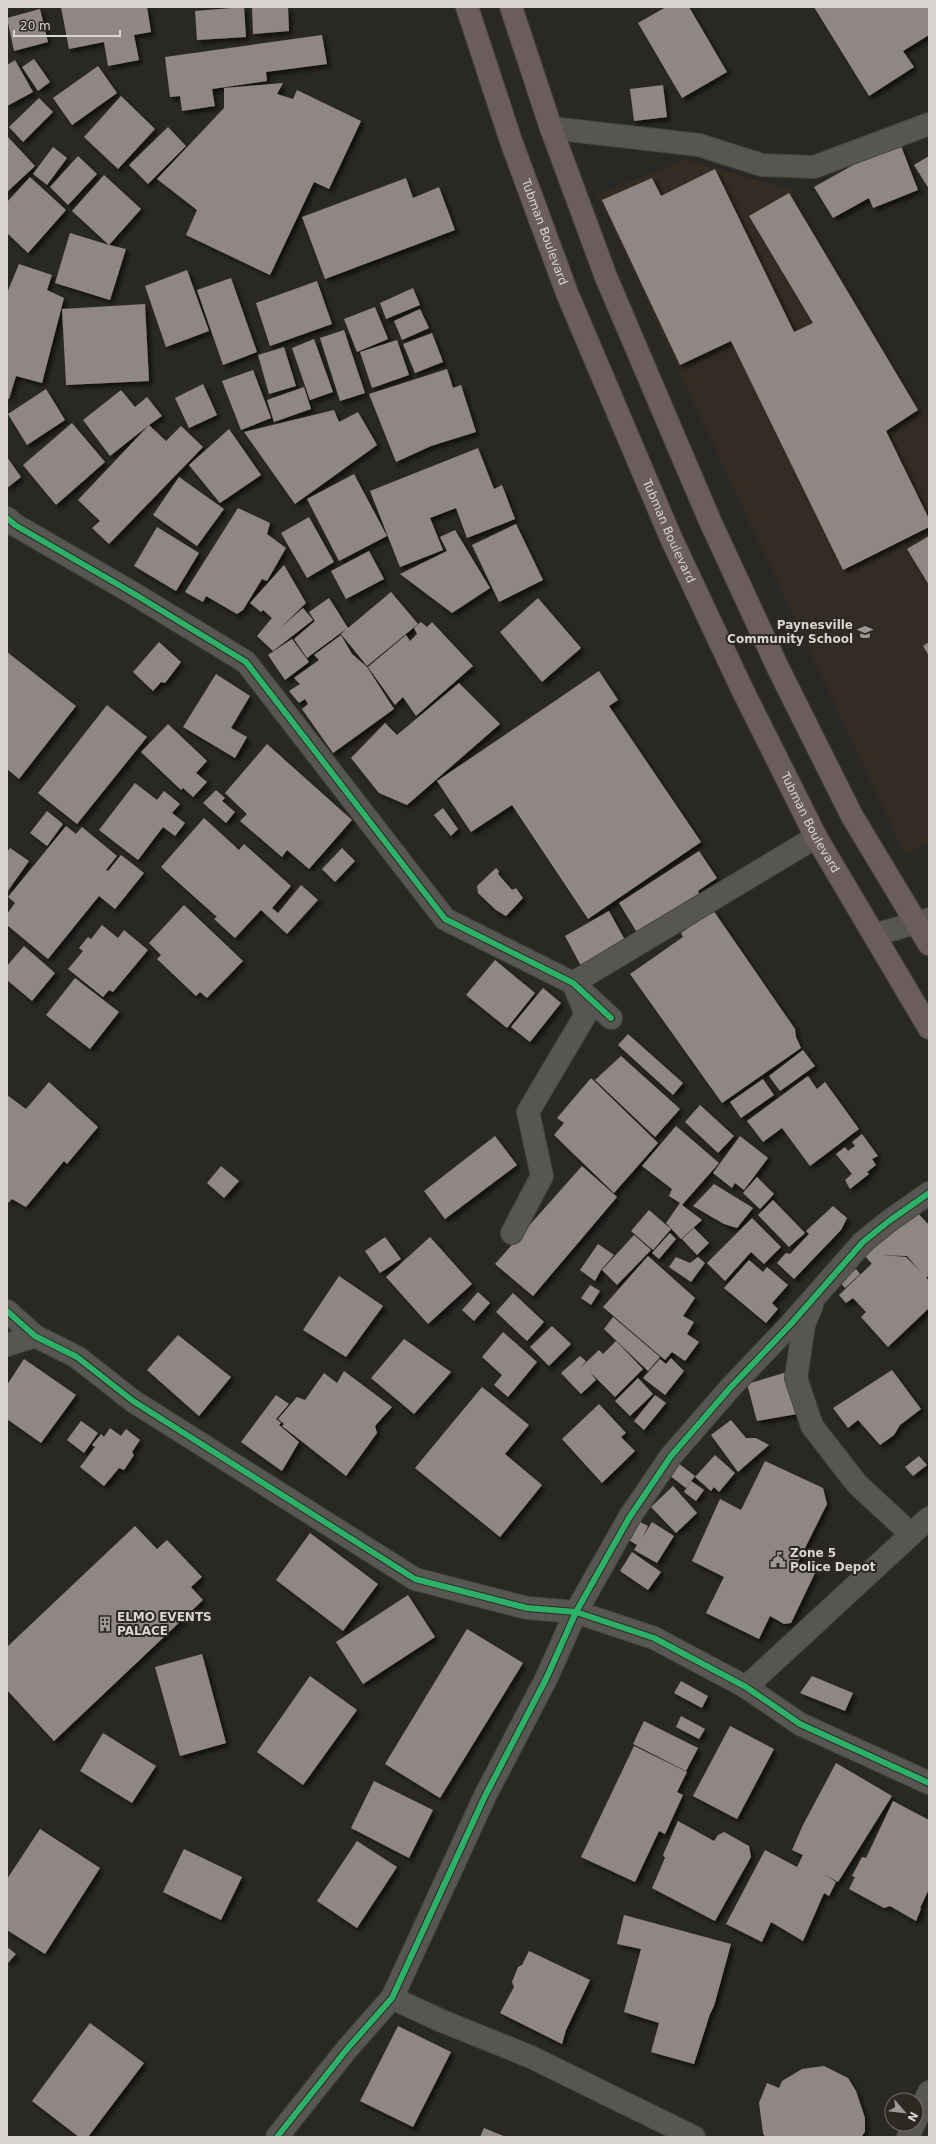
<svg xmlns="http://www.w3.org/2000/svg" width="936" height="2144" font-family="'DejaVu Sans',sans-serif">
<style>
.built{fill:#342c22}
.building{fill:#908785;filter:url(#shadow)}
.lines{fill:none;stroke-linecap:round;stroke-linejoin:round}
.street-casing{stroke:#464441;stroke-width:24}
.highway-casing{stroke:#464441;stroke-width:24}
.street{stroke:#585653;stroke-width:22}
.highway{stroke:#6b5d5b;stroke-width:22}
.cycleway-casing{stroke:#2d2822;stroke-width:8}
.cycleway{stroke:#2db169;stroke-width:6}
.labels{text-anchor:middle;stroke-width:4;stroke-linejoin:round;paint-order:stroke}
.street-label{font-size:12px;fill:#d9d6d1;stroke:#2d2822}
.poi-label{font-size:12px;font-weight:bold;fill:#d9d6d1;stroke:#2d2822;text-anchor:start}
</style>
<defs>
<filter id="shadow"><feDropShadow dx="3.5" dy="3.5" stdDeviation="2" flood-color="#0009"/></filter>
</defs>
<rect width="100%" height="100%" fill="#2a2825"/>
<polygon class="built" points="685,160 790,189 929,422 929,842 905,854 597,195"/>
<g class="building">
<polygon points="61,7 147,7 151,32 134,35 139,60 108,66 104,42 69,49"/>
<polygon points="244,7 246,37 197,40 195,11"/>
<polygon points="252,7 288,7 289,31 253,34"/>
<polygon points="666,7 689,7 727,72 682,98 638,23"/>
<polygon points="814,7 929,7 929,35 903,51 914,67 869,96"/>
<polygon points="40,9 48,42 14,51 7,18"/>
<polygon points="322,35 327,64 266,72 267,81 212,89 215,106 182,111 180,96 170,97 165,57"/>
<polygon points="34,59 50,82 38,91 22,67"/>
<polygon points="15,60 33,92 7,106 7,65"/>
<polygon points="98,66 117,93 72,125 53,98"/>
<polygon points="283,83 277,94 293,99 297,90 361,121 329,189 314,182 270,275 186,235 197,210 157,179 224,108 224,88"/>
<polygon points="663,85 667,117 634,121 630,89"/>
<polygon points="121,96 155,129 118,169 84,137"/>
<polygon points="39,98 53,112 23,142 9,127"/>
<polygon points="168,127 186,146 148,184 129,165"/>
<polygon points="7,136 35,166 7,192"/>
<polygon points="901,146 918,190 873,208 869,198 833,218 814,187 855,164"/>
<polygon points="53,147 67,158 47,185 33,174"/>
<polygon points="78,156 97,174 68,205 50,187"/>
<polygon points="929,156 929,189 914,165"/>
<polygon points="715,169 794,332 813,323 749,216 789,193 918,410 886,431 929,519 929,527 843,570 731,341 680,365 602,200 652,178 661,196"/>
<polygon points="104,175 141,209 109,245 126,249 110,300 55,283 70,233 109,245 72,211"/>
<polygon points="30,177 66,210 28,253 7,233 7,202"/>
<polygon points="406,178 413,198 439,187 455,230 325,279 302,217"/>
<polygon points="19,264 52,275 47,290 64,298 42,383 16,376 9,399 7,398 7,293"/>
<polygon points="187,270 209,331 166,347 145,286"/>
<polygon points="231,278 257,352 223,365 197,290"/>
<polygon points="317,281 332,324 270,346 256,303"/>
<polygon points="413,288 420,305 386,319 380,303"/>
<polygon points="145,304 149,381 66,385 62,309"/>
<polygon points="375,307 388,339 357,352 344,319"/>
<polygon points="420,309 429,328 402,340 394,321"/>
<polygon points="344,330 365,393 340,401 320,338"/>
<polygon points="432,333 443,362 415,373 403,344"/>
<polygon points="314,339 333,392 310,400 292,348"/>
<polygon points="397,340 409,375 372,388 360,352"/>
<polygon points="284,347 296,386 269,394 258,355"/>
<polygon points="447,369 453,388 461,385 476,432 431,446 396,462 369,394"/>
<polygon points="253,370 271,418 241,430 222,381"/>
<polygon points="203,384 217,415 189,428 175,398"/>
<polygon points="304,387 311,409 274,422 267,400"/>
<polygon points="46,389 65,420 27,445 8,414"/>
<polygon points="121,390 135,407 147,397 162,416 149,425 166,441 181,426 203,447 109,544 92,528 100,521 78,500 149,425 110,456 83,420"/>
<polygon points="334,410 339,422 358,412 377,445 295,504 244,432"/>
<polygon points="72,423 105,462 56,505 23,465"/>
<polygon points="229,429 261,475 220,503 189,465"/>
<polygon points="478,448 494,489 502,485 515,519 467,538 456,508 430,518 443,550 400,567 370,491"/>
<polygon points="7,457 21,477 7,488"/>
<polygon points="354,474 387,536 339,561 307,499"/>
<polygon points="179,477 224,509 197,546 153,515"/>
<polygon points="238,508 270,523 267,534 286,548 267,581 262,579 243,610 237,614 206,596 203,602 185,592"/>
<polygon points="309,517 334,562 307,578 281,533"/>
<polygon points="516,524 543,580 499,602 472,545"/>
<polygon points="157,527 199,553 176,591 134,566"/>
<polygon points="455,530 490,588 452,613 400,574 447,551 440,537"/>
<polygon points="929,536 929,585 907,549"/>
<polygon points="369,551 384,579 346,599 331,571"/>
<polygon points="284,565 306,603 278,630 303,608 313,620 273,651 257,636 272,618 263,610 261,612 250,603"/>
<polygon points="391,592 418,624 367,666 341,634 346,629 307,658 294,639 315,621 309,612 329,598 348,628"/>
<polygon points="538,598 581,648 542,682 500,632"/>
<polygon points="421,622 427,627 432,622 473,666 416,716 403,697 395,705 368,667 406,635 410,641 417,634 414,628"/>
<polygon points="341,635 352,654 367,667 394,709 333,753 302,709 308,704 305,699 299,703 289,691 300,684 294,678 319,660 314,655"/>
<polygon points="292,639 309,662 285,680 268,655"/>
<polygon points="159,642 181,662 165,683 161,682 153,691 133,672"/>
<polygon points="929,642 929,656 923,646"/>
<polygon points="7,652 76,706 19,779 7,769"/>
<polygon points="599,671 618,700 609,706 701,842 588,919 512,805 471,832 437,781"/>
<polygon points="216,674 250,696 231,728 247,737 235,758 183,727"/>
<polygon points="459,683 500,724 407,805 379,793 351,758 385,723 397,735"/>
<polygon points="107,705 147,737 77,824 38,793"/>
<polygon points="168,724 207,761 196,773 207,782 193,797 183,788 181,790 141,752"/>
<polygon points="267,744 352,820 309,869 287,850 282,857 240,821 247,814 225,793"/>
<polygon points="135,783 157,800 164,791 180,804 172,813 185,823 175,836 163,827 138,860 99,830"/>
<polygon points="216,790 225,798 222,801 235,812 226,823 203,803"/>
<polygon points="443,808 458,829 451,836 434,815"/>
<polygon points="47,811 63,824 47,846 30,833"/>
<polygon points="204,818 239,850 244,844 291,886 272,908 278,913 301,885 318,900 287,934 261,910 235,938 214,919 217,917 161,867"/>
<polygon points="66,826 76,834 82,827 117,856 106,870 108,871 121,855 144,873 115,909 99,896 48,959 7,925 7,914 15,903 8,897"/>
<polygon points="10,848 29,861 7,892 7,852"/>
<polygon points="342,848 355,861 335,882 322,869"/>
<polygon points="699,851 717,878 698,891 699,894 638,934 619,903"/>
<polygon points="496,868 499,871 498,874 512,890 516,888 523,898 506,916 496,910 478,893 477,886"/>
<polygon points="184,905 243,961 207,998 200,992 196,996 157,959 161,955 149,943"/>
<polygon points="713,910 795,1029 796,1037 801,1048 722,1103 630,974 683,937 681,933"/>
<polygon points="609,911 626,942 581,966 565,936"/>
<polygon points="102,925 118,938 124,930 148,950 113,992 109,990 103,997 68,969 83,951 79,948 88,937 91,939"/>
<polygon points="24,946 55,973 32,1001 7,980 7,966"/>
<polygon points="495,960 535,993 507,1028 466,995"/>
<polygon points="75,978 119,1012 90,1049 46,1015"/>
<polygon points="543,988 561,1003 530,1042 511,1027"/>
<polygon points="628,1034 683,1083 673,1095 618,1045"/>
<polygon points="803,1050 815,1066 780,1091 769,1076"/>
<polygon points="621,1056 680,1109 655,1137 595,1080"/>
<polygon points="808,1076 817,1089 825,1082 859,1129 810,1166 782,1128 763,1142 747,1121"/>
<polygon points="591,1078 658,1143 614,1193 554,1135 564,1123 557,1118"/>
<polygon points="763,1079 774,1095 741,1118 730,1102"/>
<polygon points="49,1082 98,1127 67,1164 64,1161 26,1207 12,1199 8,1203 7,1095 26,1109"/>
<polygon points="700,1105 734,1136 718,1153 685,1122"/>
<polygon points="676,1126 719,1163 682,1205 702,1220 681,1239 666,1223 680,1203 669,1196 672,1189 642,1166"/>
<polygon points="862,1134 878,1156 872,1159 876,1165 867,1172 869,1174 850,1189 845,1180 852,1174 836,1154 845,1147 848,1151 855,1146 852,1142"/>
<polygon points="495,1136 517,1165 445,1219 424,1191"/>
<polygon points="740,1136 768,1158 744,1190 735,1183 732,1188 713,1173"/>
<polygon points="221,1166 239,1181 224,1198 207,1183"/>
<polygon points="582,1166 617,1197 533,1296 495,1264"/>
<polygon points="757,1177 774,1194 760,1209 743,1193"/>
<polygon points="714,1184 753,1208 737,1228 724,1224 693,1206"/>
<polygon points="773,1200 805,1233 789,1247 758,1215"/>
<polygon points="833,1206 847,1218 841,1230 794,1279 777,1263 786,1253 790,1254 809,1234 806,1231"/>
<polygon points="649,1210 671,1229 653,1250 631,1231"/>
<polygon points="916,1211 929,1225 929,1275 926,1278 929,1280 929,1308 888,1347 861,1317 866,1312 853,1298 846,1303 839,1295 881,1255 906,1257 920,1271 907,1256 881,1255 872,1264 865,1256"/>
<polygon points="752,1218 781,1247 764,1264 751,1252 725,1281 707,1263"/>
<polygon points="694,1228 709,1243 697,1255 682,1239"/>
<polygon points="670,1233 676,1239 659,1259 652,1253"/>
<polygon points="634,1235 651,1250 617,1285 602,1270"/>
<polygon points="385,1237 401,1259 380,1273 365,1251"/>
<polygon points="430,1237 472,1284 428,1324 386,1277"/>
<polygon points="598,1244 614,1255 601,1270 595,1281 580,1270"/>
<polygon points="648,1256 695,1298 683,1316 694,1322 687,1334 699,1342 685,1361 672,1352 665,1360 603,1307"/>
<polygon points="676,1257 690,1263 698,1257 705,1263 691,1282 669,1267"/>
<polygon points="749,1260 763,1272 767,1267 788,1285 772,1303 778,1309 766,1323 724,1288"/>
<polygon points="856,1269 860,1274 845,1288 840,1282"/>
<polygon points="339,1276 383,1306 346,1357 303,1330"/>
<polygon points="590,1285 600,1291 591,1305 581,1298"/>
<polygon points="478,1292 490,1303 474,1321 462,1310"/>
<polygon points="513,1293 544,1322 527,1341 496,1312"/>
<polygon points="613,1317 660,1357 648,1371 604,1329"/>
<polygon points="552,1326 571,1344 549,1366 530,1347"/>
<polygon points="503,1332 537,1362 508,1397 494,1385 502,1375 482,1357"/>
<polygon points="178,1335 231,1377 199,1416 147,1370"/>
<polygon points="404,1339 451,1372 414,1414 371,1378"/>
<polygon points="616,1341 643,1369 615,1397 590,1372 596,1380 581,1394 561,1373 580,1356 586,1361 580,1368 599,1350 603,1354"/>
<polygon points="671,1358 684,1371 665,1395 643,1378 660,1359 666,1364"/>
<polygon points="24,1359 76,1395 41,1443 7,1419 7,1385"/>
<polygon points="892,1370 921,1409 900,1425 894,1435 880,1445 858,1420 848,1428 833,1408"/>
<polygon points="344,1371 392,1407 375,1426 377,1433 346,1476 282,1426 284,1424 278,1419 297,1397 305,1400 324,1373 337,1383"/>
<polygon points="787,1372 797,1414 757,1421 747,1384"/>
<polygon points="638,1378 653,1394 630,1416 615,1401"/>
<polygon points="482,1387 529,1425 505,1454 542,1485 500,1537 415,1468"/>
<polygon points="276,1395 289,1404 276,1419 281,1423 279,1425 299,1442 282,1471 241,1442"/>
<polygon points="655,1395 666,1403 644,1430 634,1421"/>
<polygon points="599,1404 626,1433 621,1437 635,1451 602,1483 562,1439"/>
<polygon points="731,1420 746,1438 756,1438 769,1445 738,1472 711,1435"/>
<polygon points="81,1421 98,1433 84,1453 67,1440"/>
<polygon points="110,1428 121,1436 126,1429 140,1440 132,1452 134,1455 124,1470 119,1468 104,1486 80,1467 95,1447 92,1445 101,1434 104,1437"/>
<polygon points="715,1455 735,1473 719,1492 714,1487 711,1491 695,1477"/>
<polygon points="919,1456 927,1465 913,1476 905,1467"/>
<polygon points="765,1461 823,1488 827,1504 797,1564 815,1573 791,1623 784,1624 770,1616 759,1639 706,1613 724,1577 692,1561 720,1499 741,1510"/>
<polygon points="678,1463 695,1476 686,1488 669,1475"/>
<polygon points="691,1481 704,1490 696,1501 684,1492"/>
<polygon points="673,1486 697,1513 676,1533 651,1507"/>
<polygon points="638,1521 648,1526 642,1538 652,1522 674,1536 657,1563 634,1550 637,1545 627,1539"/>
<polygon points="135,1526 157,1549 167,1540 202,1577 191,1587 203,1600 54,1741 7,1690 7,1647"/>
<polygon points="310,1533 378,1584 343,1631 276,1580"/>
<polygon points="632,1552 661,1572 648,1590 620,1571"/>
<polygon points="408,1595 435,1637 363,1684 336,1642"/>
<polygon points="467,1629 523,1663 440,1798 385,1764"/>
<polygon points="202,1654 226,1743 180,1756 155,1667"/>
<polygon points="310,1676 357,1710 303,1785 257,1752"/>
<polygon points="812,1676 853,1693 845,1711 800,1693"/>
<polygon points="681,1681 708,1696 702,1708 674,1693"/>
<polygon points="681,1716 705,1729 699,1739 676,1727"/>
<polygon points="644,1721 698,1748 686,1771 633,1744"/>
<polygon points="730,1726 774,1749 737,1819 693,1796"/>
<polygon points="103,1733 156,1766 132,1803 80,1771"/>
<polygon points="634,1746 687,1772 677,1792 683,1795 665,1834 659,1831 635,1882 581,1857"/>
<polygon points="836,1763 892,1796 838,1882 824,1874 836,1882 829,1896 824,1893 803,1941 771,1922 762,1942 726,1924 765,1850 797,1867 803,1855 792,1850 803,1825"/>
<polygon points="374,1781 433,1810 409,1858 351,1828"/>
<polygon points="893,1801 929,1820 929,1889 920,1908 921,1909 916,1921 890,1906 884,1908 849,1889 855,1877 852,1876 862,1857 866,1858"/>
<polygon points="678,1821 714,1841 718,1835 724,1832 749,1846 751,1857 715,1921 652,1888 665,1858 663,1855"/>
<polygon points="40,1829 100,1868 45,1954 7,1930 7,1879"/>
<polygon points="357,1841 397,1867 357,1928 317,1901"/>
<polygon points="184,1849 242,1877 221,1920 163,1892"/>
<polygon points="624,1915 731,1944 714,2006 710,2014 694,2064 651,2052 659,2023 624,2012 641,1949 617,1944"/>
<polygon points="7,1947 16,1954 7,1964"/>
<polygon points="529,1951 590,1980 566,2030 562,2044 500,2013 514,1987 512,1982 518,1967 522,1965"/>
<polygon points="90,2023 144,2063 88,2137 79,2137 32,2101"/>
<polygon points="398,2026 451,2052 413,2127 360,2101"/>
<polygon points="824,2066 848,2078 856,2091 865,2118 865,2132 861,2137 765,2137 763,2133 759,2103 767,2083 779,2088 782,2081 802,2069"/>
<polygon points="484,2128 506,2137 480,2137"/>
</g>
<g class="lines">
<defs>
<g id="street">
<polyline points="551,128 699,145 762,165 814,167 929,124"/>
<polyline points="7,518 15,525 131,592 246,662 445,919 573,983 611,1018"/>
<polyline points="874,935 929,919"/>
<polyline points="512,1233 542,1176 528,1112 586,1014 573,983 816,837"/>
<polyline points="812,1305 804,1324 796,1378 812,1426 857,1484 911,1534"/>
<polyline points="7,1311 35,1336 77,1357 133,1401 415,1579 527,1608 576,1612 654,1638 746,1687 800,1724 929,1783"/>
<polyline points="7,1345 35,1336"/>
<polyline points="746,1687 929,1518"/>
<polyline points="392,1998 442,2021 531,2057 694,2137"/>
<polyline points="916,2120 929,2092"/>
<polyline points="277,2137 347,2049 392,1998 485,1796 546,1679 576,1612 629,1518 671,1456 730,1388 790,1325 863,1242 889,1221 929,1193"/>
<polyline points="908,2137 914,2124"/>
</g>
<g id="highway">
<path id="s1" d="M467 7 511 141 567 293 671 538 742 689 816 837 929 1028"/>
<polyline points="511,7 551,128 606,277 710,521 779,670 852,816 929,944"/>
</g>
</defs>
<use href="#street" class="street-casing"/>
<use href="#highway" class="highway-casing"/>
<use href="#street" class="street"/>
<use href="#highway" class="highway"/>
<defs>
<g id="cycleway">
<polyline points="7,518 15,525 131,592 246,662 445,919 573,983 611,1018"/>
<polyline points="7,1311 35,1336 77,1357 133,1401 415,1579 527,1608 576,1612 654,1638 746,1687 800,1724 929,1783"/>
<polyline points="277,2137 347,2049 392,1998 485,1796 546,1679 576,1612 629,1518 671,1456 730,1388 790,1325 863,1242 889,1221 929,1193"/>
</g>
</defs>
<use href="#cycleway" class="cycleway-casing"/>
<use href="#cycleway" class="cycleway"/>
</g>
<defs>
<symbol id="school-bare" viewBox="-9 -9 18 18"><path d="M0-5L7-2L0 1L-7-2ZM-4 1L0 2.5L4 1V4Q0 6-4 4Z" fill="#9c9995" stroke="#2d2822" stroke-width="2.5" paint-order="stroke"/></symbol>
<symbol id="civic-bare" viewBox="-9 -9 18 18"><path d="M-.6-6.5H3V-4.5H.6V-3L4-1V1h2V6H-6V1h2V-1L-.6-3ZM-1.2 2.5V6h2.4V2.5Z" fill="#9c9995" stroke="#2d2822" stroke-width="2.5" paint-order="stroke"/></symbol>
<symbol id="building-bare" viewBox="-9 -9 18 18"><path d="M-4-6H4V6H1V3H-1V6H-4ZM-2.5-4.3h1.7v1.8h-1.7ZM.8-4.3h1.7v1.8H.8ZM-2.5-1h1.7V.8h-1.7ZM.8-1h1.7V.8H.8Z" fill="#9c9995" stroke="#2d2822" stroke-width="2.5" paint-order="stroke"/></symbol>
</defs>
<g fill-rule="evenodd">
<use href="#school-bare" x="854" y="621" width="22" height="22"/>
<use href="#civic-bare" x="767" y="1549" width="22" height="22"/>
<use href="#building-bare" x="94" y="1613" width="22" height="22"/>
</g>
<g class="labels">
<g class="street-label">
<text dy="4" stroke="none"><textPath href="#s1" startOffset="238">Tubman Boulevard</textPath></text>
<text dy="4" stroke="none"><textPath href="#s1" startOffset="562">Tubman Boulevard</textPath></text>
<text dy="4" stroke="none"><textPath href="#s1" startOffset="886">Tubman Boulevard</textPath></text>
</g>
<g class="poi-label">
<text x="853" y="629" text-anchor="end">Paynesville<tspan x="853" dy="14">Community School</tspan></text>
<text x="790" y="1557">Zone 5<tspan x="790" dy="14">Police Depot</tspan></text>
<text x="117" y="1621">ELMO EVENTS<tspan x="117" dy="14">PALACE</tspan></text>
</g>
</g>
<rect width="936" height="2144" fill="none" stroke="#d9d6d1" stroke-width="16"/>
<g transform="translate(904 2112) rotate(118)"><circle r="19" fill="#2d2822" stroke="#726e68"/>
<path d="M0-3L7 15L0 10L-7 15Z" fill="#9c9995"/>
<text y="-6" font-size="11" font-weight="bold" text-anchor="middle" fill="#d9d6d1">N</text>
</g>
<path d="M14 30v6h106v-6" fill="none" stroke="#d9d6d1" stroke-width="2"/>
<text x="20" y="30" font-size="12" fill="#d9d6d1" stroke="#2d2822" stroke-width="3" paint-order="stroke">20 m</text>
</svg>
